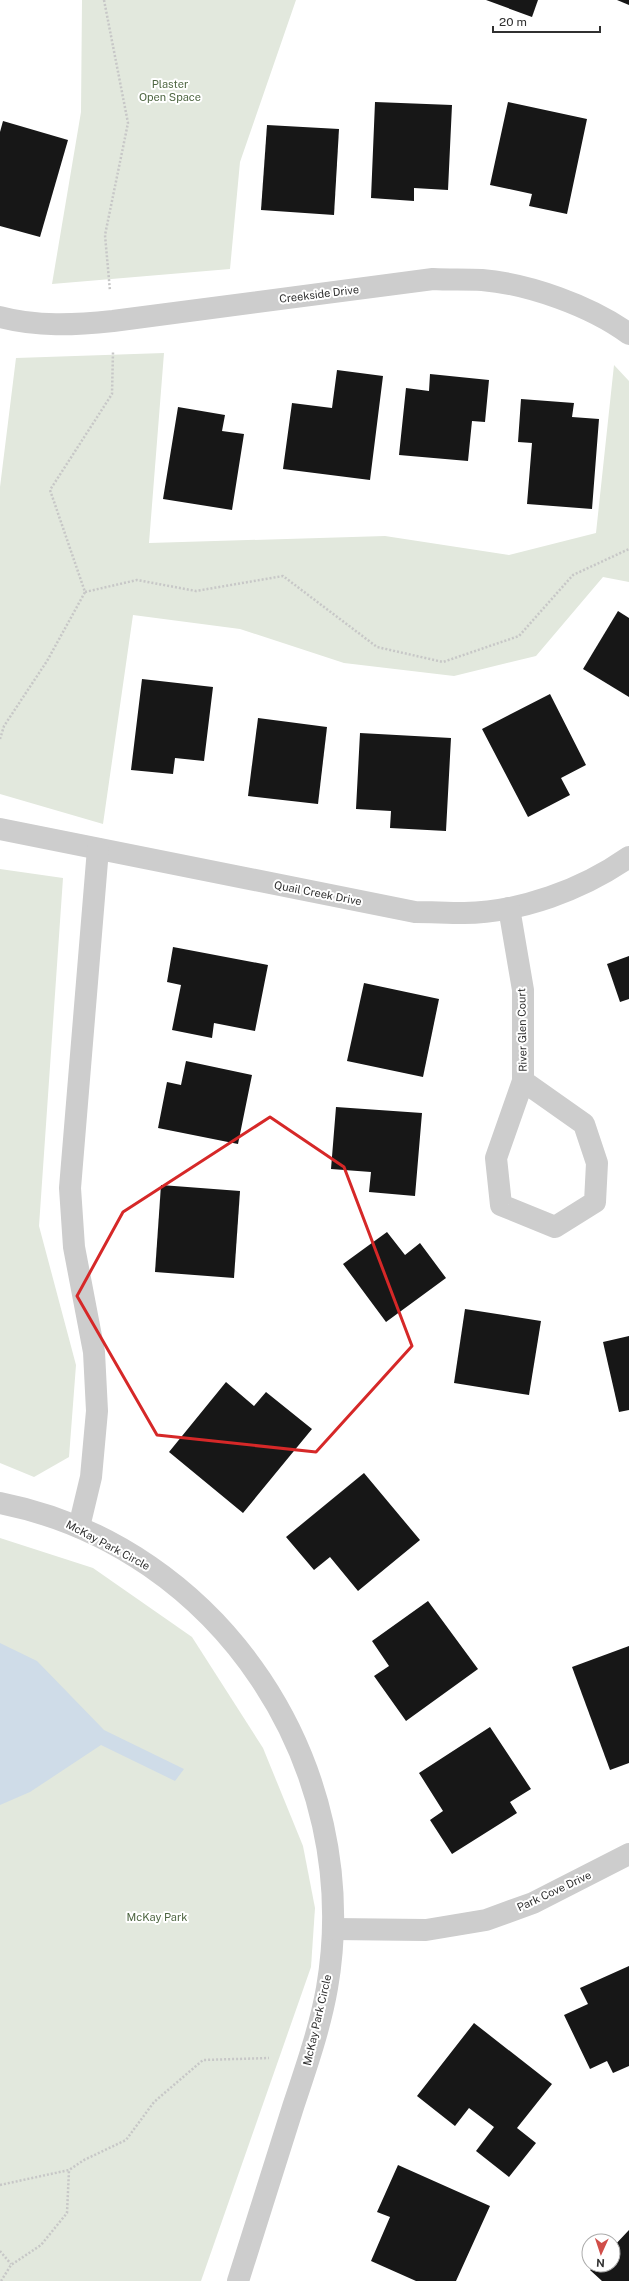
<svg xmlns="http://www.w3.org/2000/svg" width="629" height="2281" font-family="'Public Sans',sans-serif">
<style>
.green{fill:#e2e8dd}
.water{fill:#cfdce8}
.building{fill:#171717}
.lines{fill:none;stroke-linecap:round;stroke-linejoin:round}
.path{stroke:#c7c7c7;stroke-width:2.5;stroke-dasharray:2 2;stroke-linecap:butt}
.minor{stroke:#cdcdcd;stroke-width:22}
.marked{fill:none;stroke:#d62828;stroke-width:3;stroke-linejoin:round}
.labels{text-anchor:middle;stroke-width:4;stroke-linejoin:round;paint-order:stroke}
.park-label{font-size:11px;fill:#4f6743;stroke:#fff}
.street-label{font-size:11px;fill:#303030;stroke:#fff}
</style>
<rect width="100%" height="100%" fill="#fff"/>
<g class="green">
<polygon points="82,0 296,0 240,162 230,269 52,284 81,112"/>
<polygon points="164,353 149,543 385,536 509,555 596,533 614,365 629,381 629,582 603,577 536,656 454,676 344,663 240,629 133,615 103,824 0,794 0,487 16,358"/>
<polygon points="0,869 63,878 39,1226 76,1365 69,1457 34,1477 0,1463"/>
<polygon points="0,1538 93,1568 192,1637 263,1748 303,1846 315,1908 311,1967 201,2281 0,2281"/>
</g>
<polygon class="water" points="0,1643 37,1661 104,1730 184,1769 175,1781 101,1745 30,1792 0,1805"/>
<g class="building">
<polygon points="486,0 538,0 532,17"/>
<polygon points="617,0 629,0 629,5"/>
<polygon points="375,102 452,105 448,190 414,188 414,201 371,198"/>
<polygon points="508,102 587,119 567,214 529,206 532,194 490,185"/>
<polygon points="3,121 68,140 40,237 0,226 0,132"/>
<polygon points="267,125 339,129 334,215 261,210"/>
<polygon points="337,370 383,376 370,480 283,469 292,403 332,408"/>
<polygon points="430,374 489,380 485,422 472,421 468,461 399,455 406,388 429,391"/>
<polygon points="521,399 574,403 572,417 599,419 592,509 527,504 532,443 518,442"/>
<polygon points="178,407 225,415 222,431 244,434 232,510 163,499"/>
<polygon points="618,611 629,618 629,697 583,669"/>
<polygon points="142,679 213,687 204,761 175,758 173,774 131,770"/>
<polygon points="550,694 586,765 561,778 570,795 528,817 482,729"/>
<polygon points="258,718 327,727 318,804 248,796"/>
<polygon points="360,733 451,738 446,831 390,828 391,811 356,809"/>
<polygon points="173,947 268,965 255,1031 214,1023 212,1038 172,1030 181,985 167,982"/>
<polygon points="629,956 629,999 620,1002 607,964"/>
<polygon points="364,983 439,999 423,1077 347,1061"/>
<polygon points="186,1061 252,1075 238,1144 158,1128 167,1082 181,1085"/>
<polygon points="336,1107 422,1113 415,1196 369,1192 371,1172 331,1169"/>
<polygon points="161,1185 240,1191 234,1278 155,1272"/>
<polygon points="387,1232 405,1255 420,1243 446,1278 386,1322 343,1264"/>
<polygon points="465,1309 541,1321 529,1395 454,1383"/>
<polygon points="629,1336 629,1410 619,1412 603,1342"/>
<polygon points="226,1382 254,1406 266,1392 312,1429 243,1513 169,1452"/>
<polygon points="364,1473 420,1540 358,1591 330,1557 314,1570 286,1537"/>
<polygon points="428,1601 478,1669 406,1721 374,1676 389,1666 372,1641"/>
<polygon points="629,1646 629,1763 610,1770 572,1667"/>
<polygon points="490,1727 531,1789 510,1802 517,1813 452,1854 430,1820 443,1811 419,1773"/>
<polygon points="629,1966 629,2066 613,2073 607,2061 590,2069 564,2015 588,2004 580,1988"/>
<polygon points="474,2023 552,2084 517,2128 536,2143 509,2177 476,2151 494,2127 469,2108 455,2126 417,2096"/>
<polygon points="398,2165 490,2206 456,2281 416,2281 371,2261 390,2217 377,2212"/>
<polygon points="629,2230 629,2281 602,2281 590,2270 595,2265 613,2265 613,2247"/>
</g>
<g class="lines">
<g class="path">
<polyline points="104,0 128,123 105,235 110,291"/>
<polyline points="85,592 137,580 196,591 283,576 377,647 443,662 519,636 573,575 629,549"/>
<polyline points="0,739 4,726 47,661 85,592 50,490 112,394 113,352"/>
<polyline points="0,2185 69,2170 84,2160 126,2140 154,2102 203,2060 269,2058"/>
<polyline points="0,2251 11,2264"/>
<polyline points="1,2281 11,2265 41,2245 67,2213 69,2170"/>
</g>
<g class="minor">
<path d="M0 317C37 327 75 325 113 321L433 279C449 280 465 279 482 280 529 284 591 306 629 334"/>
<path d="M0 829 415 912C431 912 447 913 464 913 521 912 582 890 629 857"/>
<polyline points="509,908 523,990 523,1081 496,1158 501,1205 555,1227 595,1202 597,1163 584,1124 523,1081"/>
<path d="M0 1503C221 1547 365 1767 327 1988 320 2028 306 2068 293 2107 275 2165 256 2223 238 2281"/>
<polyline points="79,1527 91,1477 97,1411 94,1352 74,1247 70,1188 98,849"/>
<polyline points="333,1929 426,1930 486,1920 533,1903 629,1854"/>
</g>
</g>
<path class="marked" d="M270 1117 344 1167 412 1346 316 1452 157 1435 77 1296 123 1212Z"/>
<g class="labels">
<g class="park-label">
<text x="170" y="88">Plaster<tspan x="170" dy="13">Open Space</tspan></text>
<text x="157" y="1921">McKay Park</text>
</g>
<g class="street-label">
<text transform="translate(319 294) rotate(-7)" y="4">Creekside Drive</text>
<text transform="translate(318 893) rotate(11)" y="4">Quail Creek Drive</text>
<text transform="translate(522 1030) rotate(-91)" y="4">River Glen Court</text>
<text transform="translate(108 1545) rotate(28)" y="4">McKay Park Circle</text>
<text transform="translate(554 1891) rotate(-25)" y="4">Park Cove Drive</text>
<text transform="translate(317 2020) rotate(-77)" y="4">McKay Park Circle</text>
</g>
</g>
<g transform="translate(601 2253) rotate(183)"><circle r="19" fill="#ffffff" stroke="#acacac"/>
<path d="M0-3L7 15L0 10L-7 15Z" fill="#d04e49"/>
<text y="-6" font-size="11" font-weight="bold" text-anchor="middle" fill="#303030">N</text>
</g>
<path d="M493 26v6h107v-6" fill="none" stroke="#303030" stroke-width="2"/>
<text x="499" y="26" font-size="12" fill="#303030" stroke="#ffffff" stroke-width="3" paint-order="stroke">20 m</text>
</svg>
